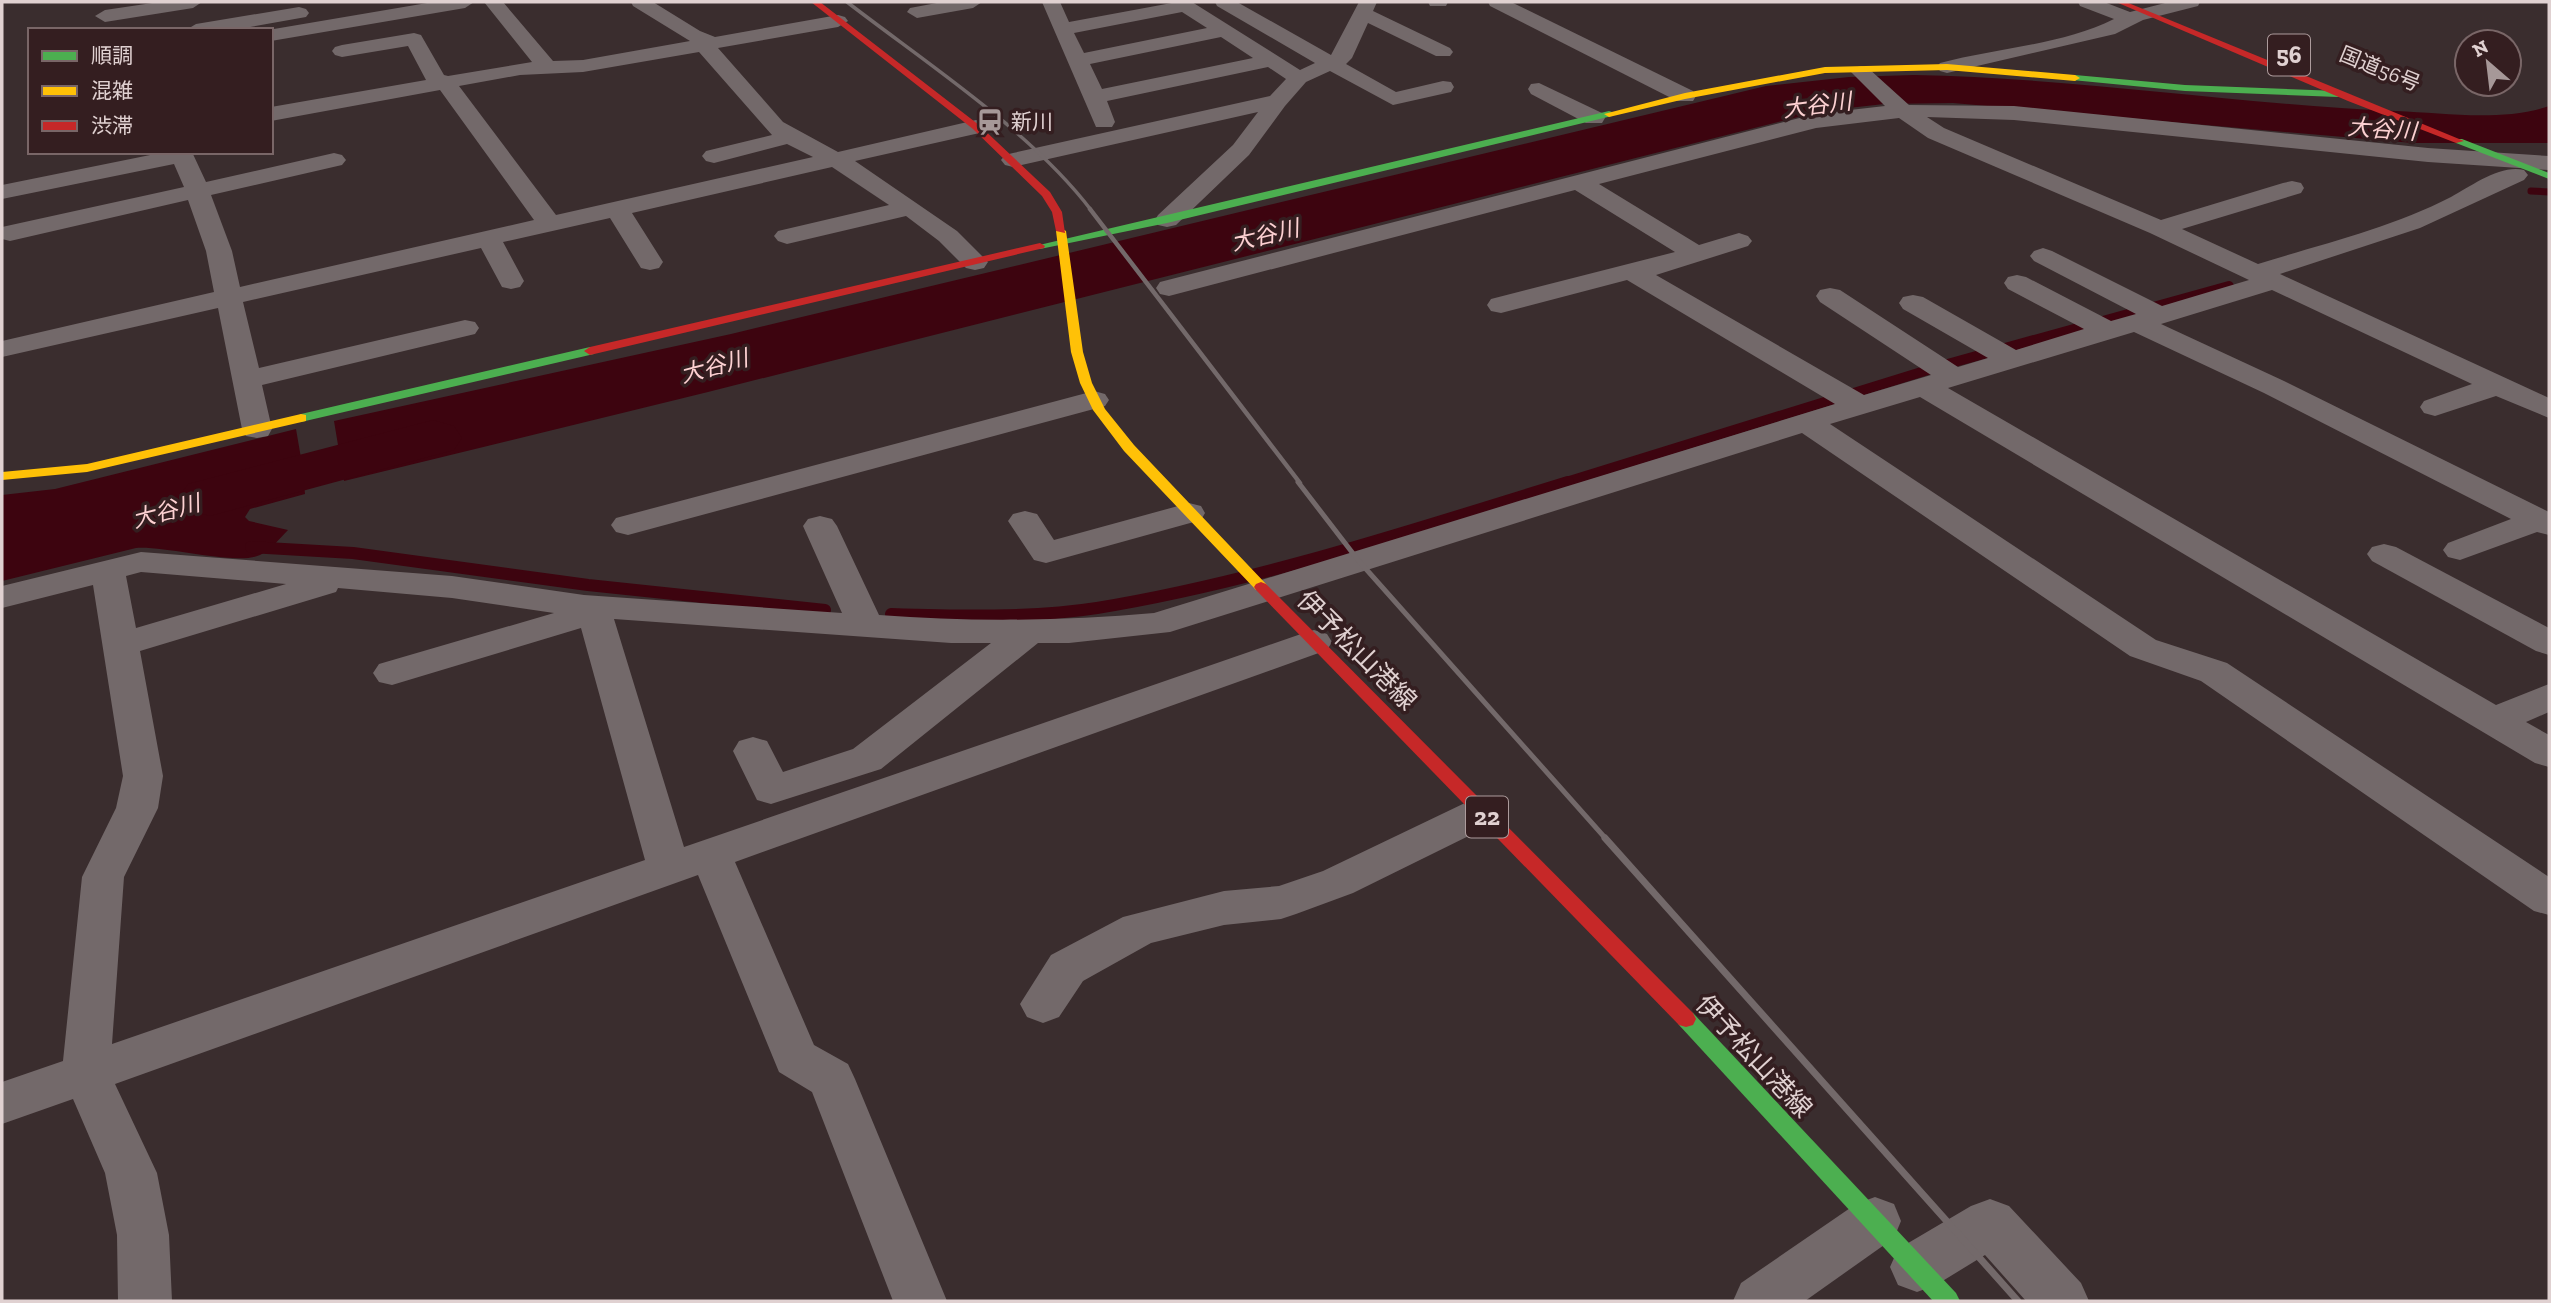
<svg xmlns="http://www.w3.org/2000/svg" width="2551" height="1303" font-family="'Zilla Slab','Noto Sans JP',serif">
<style>
.water{fill:#3d040f}
.lines{fill:none;stroke-linecap:round;stroke-linejoin:round}
.stream-far2{stroke:#3d040f;stroke-width:7}
.stream-far1{stroke:#3d040f;stroke-width:10}
.stream{stroke:#3d040f;stroke-width:12}
.river{fill:#3d040f;fill-rule:evenodd}
.street{fill:#73696a;fill-rule:evenodd}
.fast{fill:#4caf50;fill-rule:evenodd}
.slow{fill:#ffc107;fill-rule:evenodd}
.jam{fill:#c62828;fill-rule:evenodd}
.rail-far3{stroke:#73696a;stroke-width:3.5}
.rail-far2{stroke:#73696a;stroke-width:4.5}
.rail-far1{stroke:#73696a;stroke-width:5}
.rail{stroke:#73696a;stroke-width:7}
.labels{text-anchor:middle;stroke-width:7;stroke-linejoin:round;paint-order:stroke}
.far-street-label{font-size:21px;fill:#e0d1d1;stroke:#341e20}
.far-poi-label{font-size:21px;fill:#e0d1d1;stroke:#341e20;text-anchor:start}
.far-water-label{font-size:23px;font-style:italic;fill:#fdd1d2;stroke:#341e20}
.shield{fill:#341e20;stroke:#ac9b9c;stroke-width:2}
.shield-label{font-size:24px;font-weight:bold;fill:#e0d1d1}
.street-label{font-size:26px;fill:#e0d1d1;stroke:#341e20}
</style>
<rect width="100%" height="100%" fill="#3a2d2e"/>
<g class="water">
<path d="M1914 75C2075 78 2235 104 2396 111 2446 113 2501 122 2549 106V143H2413L1953 103 1884 104 1822 111 708 392 344 481 334 421 731 334 1766 86 1849 77Z"/>
<path d="M296 429 301 458 293 460 294 464 302 463 305 494 250 509 245 517 249 521 288 530C280 538 270 551 260 555 236 566 169 546 136 548L2 581V495L55 489Z"/>
</g>
<g class="lines">
<polyline class="stream-far2" points="2531,191 2549,192"/>
<polyline class="stream-far1" points="1563,483 1944,365 2229,286"/>
<g class="stream">
<polyline points="251,547 353,553 588,585 825,610"/>
<path d="M891 614C956 616 1033 618 1097 608 1256 582 1415 529 1568 482"/>
</g>
<polygon class="river" points="433,420 454,426 462,438 454,450 210,516 188,510 179,497 188,484"/>
<g class="street">
<polygon points="159,2 202,2 193,8 105,22 95,16 105,10"/>
<polygon points="433,2 474,2 465,8 271,41 271,30 268,30"/>
<path d="M484 2H503L553 61 583 60 690 41 633 6 631 2H653L700 31 715 37 838 15 845 17 848 21 838 27 718 48 783 122 838 152 976 120 984 122 987 127 984 132 855 161 957 231 988 262 984 268 975 270 966 268 939 241 906 216 787 244 778 241 774 236 778 231 889 205 832 167 632 213 663 262 659 268 650 270 641 268 610 218 503 242 524 281 520 287 511 289 502 287 481 248 243 302 259 368 465 320 475 322 479 328 475 334 262 385 272 429 268 436 257 438 246 436 242 429 218 308 2 357V341L214 292 206 251 188 200 10 241 2 239V227L184 187 174 164 2 199V185L165 152H192L206 182 334 153 342 155 346 160 342 165 211 195 232 251 240 287 534 220 440 90 271 121V107L426 80 408 46 342 57 335 55 332 51 335 47 342 45 414 33 421 35 444 75 448 76 532 62ZM699 52 772 135 706 151 702 156 706 161 714 163 787 144 813 157 556 215 459 86 520 75 583 72Z"/>
<polygon points="942,2 982,2 973,8 917,18 907,12 910,8"/>
<path d="M1042 2H1060L1069 22 1177 2H1192L1300 70 1315 63 1217 6 1215 2H1237L1331 55 1359 2H1377L1373 11 1450 48 1453 52 1450 56H1436L1368 23 1352 58 1346 64 1396 92 1443 81 1451 82 1454 87 1451 92 1393 105 1330 71 1306 82 1285 106 1249 155 1176 225 1167 227 1158 225 1155 220 1158 215 1233 145 1258 112 1013 167 1005 165 1001 160 1005 155 1013 153 1270 96 1286 79 1268 67 1107 101 1115 122 1112 127H1096ZM1182 12 1207 28 1084 53 1074 33ZM1221 37 1253 58 1102 89 1090 64Z"/>
<polygon points="1428,2 1448,2 1446,6 1430,6"/>
<polygon points="1488,2 1511,2 1693,91 1696,96 1693,101 1677,101 1490,6"/>
<path d="M2078 2H2104L2130 12 2169 2H2200L2198 6 2143 20 2115 34 1947 73 1940 71 1937 67 1940 63C1996 48 2062 45 2114 19L2080 6Z"/>
<polygon points="299,7 306,9 309,13 306,17 233,30 186,30 196,24"/>
<path d="M1861 66 1868 68 1909 105 2014 106 2428 148 2549 156V170L2428 162 2014 120 1927 117 1944 128 2161 220 2283 183 2292 181 2301 183 2304 188 2301 193 2182 229 2258 264C2322 244 2391 228 2451 197 2471 186 2501 164 2524 170L2528 175 2524 180 2420 228 2280 274 2549 398V418L2496 396 2435 416 2424 413 2420 407 2424 401 2472 384 2272 290 2161 324 2284 381 2549 512V535L2537 532 2460 560 2448 557 2443 550 2448 543 2511 519 2264 393 2134 332 1948 388 2496 705 2549 684V712L2526 722 2549 735V767L2535 763 1920 397 1830 424 2156 640 2227 663 2549 877V915L2534 911 2201 681 2130 656 1802 433 1170 632 1069 643H1038L881 769 771 804 757 800 733 751 739 741 753 737 767 741 783 772 853 749 991 643H951L614 619 684 847 1301 634 1314 630 1327 634 1332 642 1327 650 735 862 814 1045 848 1064 855 1079 947 1301H893L812 1092 779 1072 698 875 115 1084 157 1173 169 1235 172 1301H118L117 1235 105 1173 73 1099 2 1124V1082L63 1061 82 877 116 808 123 776 93 585 2 608V586L141 552 452 576 584 595 842 613 803 526 808 519 820 516 832 519 837 526 879 615C971 622 1062 621 1154 613L1835 404 1627 280 1501 313 1491 311 1487 305 1491 299 1675 252 1575 190 1169 296 1160 294 1156 288 1160 282 1815 114 1885 106 1851 72 1854 68ZM1899 118 1928 138 2150 233 2249 280 2162 306 2052 251 2043 248 2034 251 2030 256 2034 261 2136 314 2111 321 2026 277 2017 275 2008 277 2004 283 2008 289 2084 329 2016 350 1923 297 1913 295 1903 297 1899 303 1903 309 1988 358 1958 367 1840 290 1830 288 1820 290 1816 296 1820 302 1931 375 1864 395 1656 275 1748 246 1752 241 1748 236 1739 233 1699 245 1599 184 1816 128ZM141 572 286 584 136 628 126 576ZM338 588 452 598 554 613 379 664 373 673 379 682 392 685 581 628 645 860 112 1044 124 877 158 808 163 776 140 651 336 592Z"/>
<polygon points="1539,83 1602,113 1605,118 1602,123 1586,123 1531,94 1528,89 1531,84"/>
<polygon points="1094,391 1105,394 1109,400 1105,406 628,535 616,532 611,525 616,518"/>
<polygon points="1189,503 1201,506 1205,513 1201,520 1046,563 1034,560 1008,521 1013,514 1025,511 1037,514 1054,540"/>
<polygon points="2384,544 2396,547 2549,628 2549,655 2536,651 2372,561 2367,554 2372,547"/>
<polygon points="1482,797 1497,802 1503,812 1497,822 1353,893 1296,914 1281,919 1224,925 1151,943 1083,981 1059,1017 1043,1023 1027,1017 1020,1004 1051,955 1123,917 1224,891 1279,886 1323,871 1467,802"/>
<polygon points="1875,1197 1894,1204 1901,1221 1894,1238 1805,1301 1733,1301 1741,1283 1856,1204"/>
<polygon points="1990,1199 2009,1206 2081,1283 2089,1301 2026,1301 1985,1255 1936,1285 1917,1292 1898,1285 1890,1267 1898,1249 1971,1206"/>
</g>
<g class="fast">
<polygon points="2075,75 2185,85 2338,91 2343,94 2338,97 2185,91 2072,80 2070,78"/>
<polygon points="1609,111 1612,112 1612,116 1167,223 1040,249 1035,246"/>
<polygon points="2456,139 2462,139 2549,173 2549,179 2456,143"/>
<polygon points="590,347 596,351 594,354 301,422 294,418 301,414"/>
<polygon points="1686,1011 1693,1013 1956,1293 1960,1301 1933,1301 1679,1025 1676,1019 1679,1013"/>
</g>
<g class="slow">
<polygon points="1947,64 2075,75 2080,78 2075,81 1947,70 1825,73 1685,99 1609,117 1604,114 1685,93 1825,67"/>
<polygon points="1061,228 1066,231 1083,352 1092,383 1105,409 1134,445 1266,584 1268,587 1266,590 1256,590 1124,451 1093,410 1080,383 1071,352 1056,231"/>
<polygon points="301,414 306,415 306,421 87,472 2,480 2,472 87,464"/>
</g>
<g class="jam">
<polygon points="811,2 820,2 979,125 1050,192 1062,212 1065,233 1056,231 1052,212 1042,196 973,129"/>
<polygon points="2116,2 2126,2 2464,141 2456,143 2348,101"/>
<polygon points="1040,243 1045,246 1044,248 590,355 584,351 590,347"/>
<polygon points="1261,582 1266,584 1693,1013 1696,1019 1693,1025 1686,1027 1679,1025 1256,590 1254,587 1256,584"/>
</g>
<path class="rail-far3" d="M847 2C926 63 1031 131 1091 210"/>
<polyline class="rail-far2" points="1090,209 1300,483"/>
<polyline class="rail-far1" points="1298,482 1358,560 1607,840"/>
<polyline class="rail" points="1605,838 2018,1301"/>
</g>
<defs>
<symbol id="station-bare" viewBox="-9 -9 18 18"><path d="M-3-6H3Q5-6 5-4V2Q5 4 3 4L4.5 6H3L1.5 4h-3L-3 6H-4.5L-3 4Q-5 4-5 2V-4Q-5-6-3-6ZM-3.5-4v3h7v-3ZM-3.5 1v1.5H-2V1ZM2 1v1.5H3.5V1Z" fill="#a69898" stroke="#341e20" stroke-width="2.5" paint-order="stroke"/></symbol>
</defs>
<g fill-rule="evenodd">
<use href="#station-bare" x="971" y="103" width="38" height="38"/>
</g>
<g class="labels">
<g class="far-street-label">
<text transform="translate(2380 69) rotate(22)" y="7">国道56号</text>
</g>
<g class="far-poi-label">
<text x="1011" y="129">新川</text>
</g>
<g class="far-water-label">
<text transform="translate(1817 105) rotate(-7)" y="8">大谷川</text>
<text transform="translate(2382 129) rotate(4)" y="8">大谷川</text>
<text transform="translate(1265 235) rotate(-13)" y="8">大谷川</text>
<text transform="translate(714 366) rotate(-15)" y="8">大谷川</text>
<text transform="translate(166 511) rotate(-15)" y="8">大谷川</text>
</g>
<g class="shield">
<rect x="2268" y="34.5" width="42" height="41" rx="5"/>
<rect x="1466" y="796.5" width="42" height="41" rx="5"/>
</g>
<g class="shield-label">
<text x="2289" y="63">56</text>
<text x="1487" y="825">22</text>
</g>
<g class="street-label">
<text transform="translate(1357 650) rotate(45)" y="9">伊予松山港線</text>
<text transform="translate(1754 1056) rotate(47)" y="9">伊予松山港線</text>
</g>
</g>
<rect width="2551" height="1303" fill="none" stroke="#e0d1d1" stroke-width="7"/>
<rect x="28" y="28" width="245" height="126" fill="#341e20" stroke="#796667" stroke-width="2"/>
<rect x="42" y="51" width="35" height="10" fill="#4caf50" stroke="#796667" stroke-width="2"/>
<text x="91" y="63" font-size="21" fill="#e0d1d1">順調</text>
<rect x="42" y="86" width="35" height="10" fill="#ffc107" stroke="#796667" stroke-width="2"/>
<text x="91" y="98" font-size="21" fill="#e0d1d1">混雑</text>
<rect x="42" y="121" width="35" height="10" fill="#c62828" stroke="#796667" stroke-width="2"/>
<text x="91" y="133" font-size="21" fill="#e0d1d1">渋滞</text>
<g transform="translate(2488 63) rotate(332)"><circle r="33" fill="#341e20" stroke="#796667" stroke-width="2"/>
<path d="M0-5L12 26L0 18L-12 26Z" fill="#a69898"/>
<text y="-10" font-size="19" font-weight="bold" text-anchor="middle" fill="#e0d1d1">N</text>
</g>
</svg>
